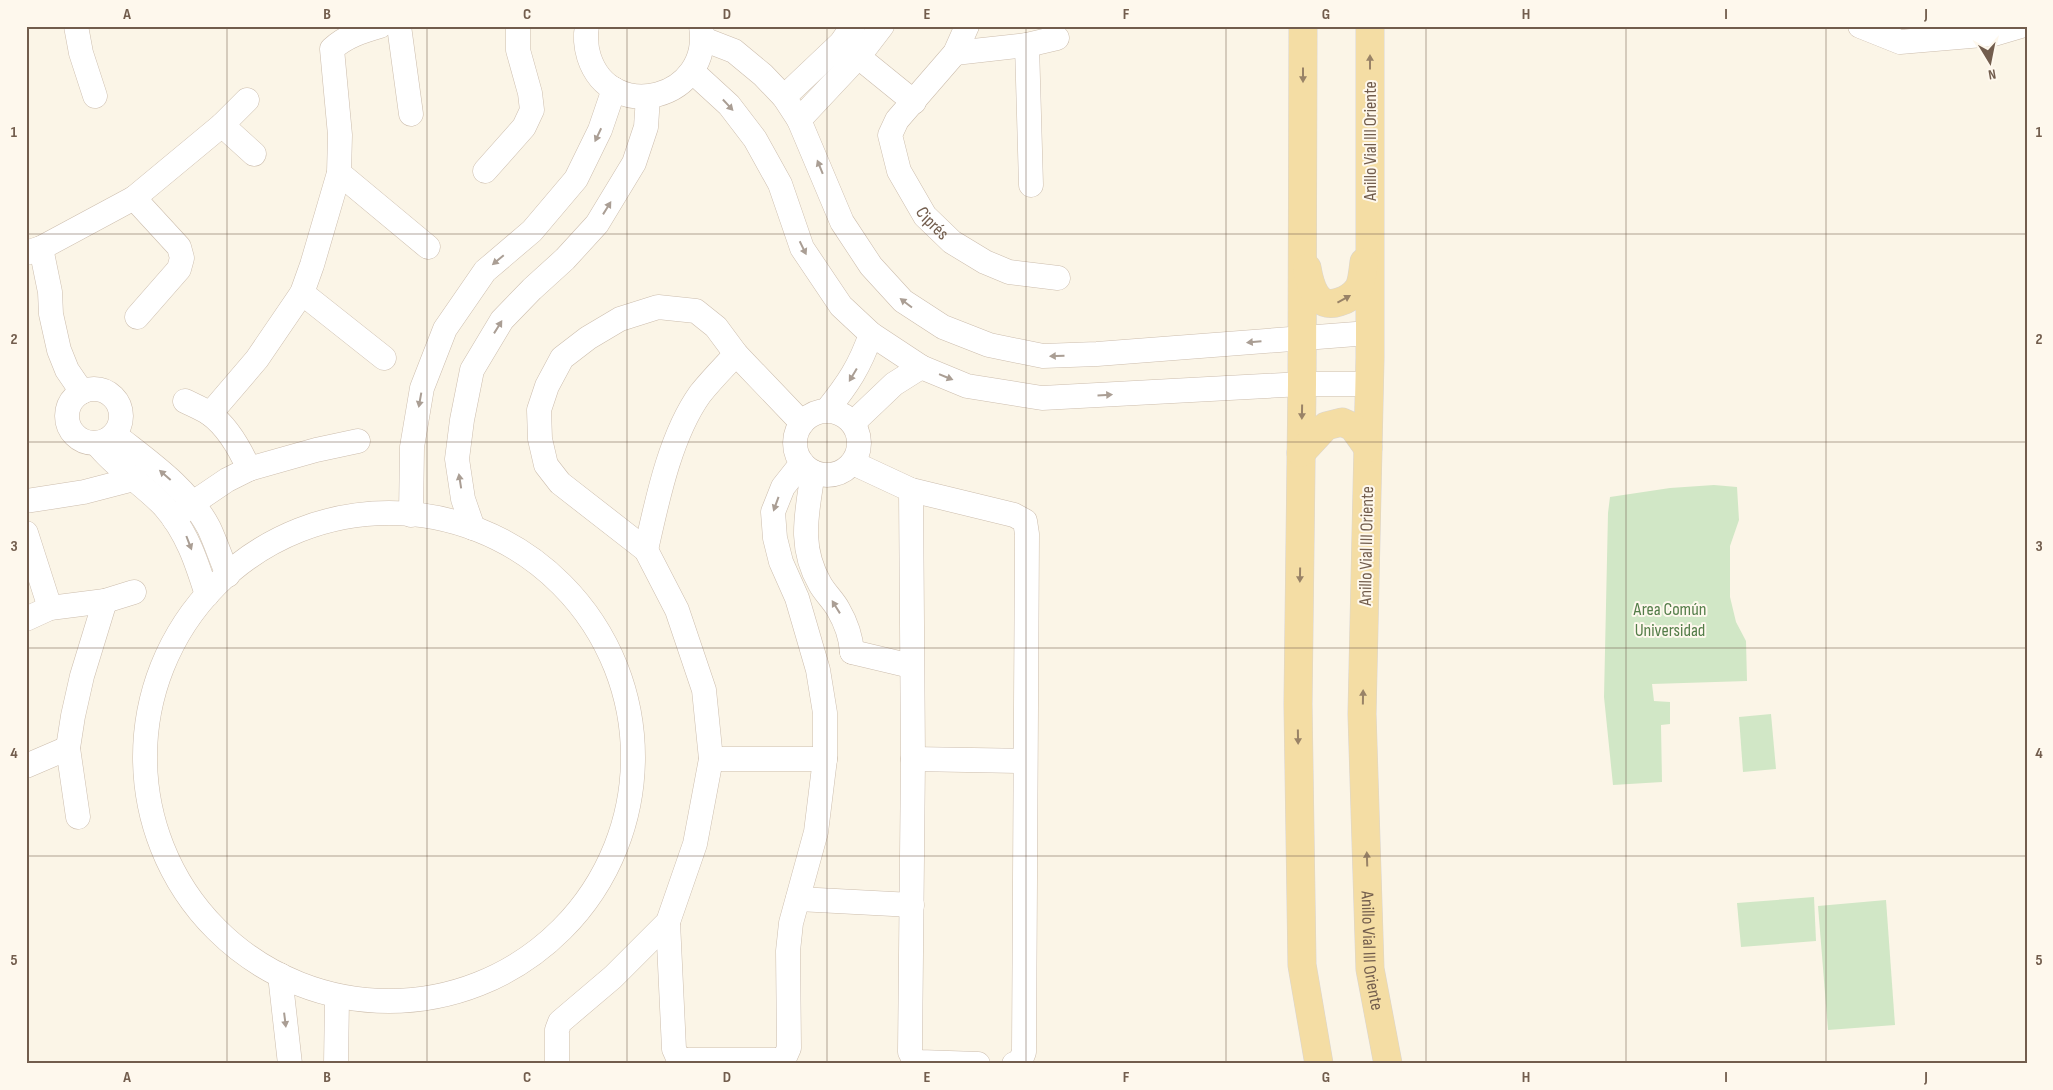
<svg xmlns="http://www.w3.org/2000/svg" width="2053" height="1090" font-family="'Sofia Sans Condensed',sans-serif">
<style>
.green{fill:#d1e7c6}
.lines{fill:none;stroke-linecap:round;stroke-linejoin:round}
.minor-casing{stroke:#ccbdad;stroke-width:25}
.major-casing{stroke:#dad5d1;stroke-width:29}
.minor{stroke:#fff;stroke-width:24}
.major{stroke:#f4dda4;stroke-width:28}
.oneway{fill:#998367}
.oneway2{fill:#aa9e94}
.grid{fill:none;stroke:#725d4d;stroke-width:1;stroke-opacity:0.55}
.labels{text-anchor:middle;stroke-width:4;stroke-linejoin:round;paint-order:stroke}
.street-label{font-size:18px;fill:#725d4d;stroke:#fef8ed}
.park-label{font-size:18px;fill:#547d49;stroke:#fef8ed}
.neatline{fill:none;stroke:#725d4d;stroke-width:2}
.grid-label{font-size:16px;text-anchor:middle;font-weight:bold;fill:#725d4d}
</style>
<rect width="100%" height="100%" fill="#fbf5e7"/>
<g class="green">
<polygon points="1714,485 1737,487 1739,520 1730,546 1730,597 1736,622 1746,641 1747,681 1652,684 1654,701 1670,702 1670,724 1661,725 1662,782 1613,785 1604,697 1608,513 1610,497 1670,488"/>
<polygon points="1771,714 1776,769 1743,772 1739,717"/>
<polygon points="1814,897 1816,941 1741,947 1737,903"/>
<polygon points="1886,900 1895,1025 1828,1030 1818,906"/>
</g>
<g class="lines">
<defs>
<g id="minor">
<polyline points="76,26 81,53 95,96"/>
<polyline points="399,26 411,114"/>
<path d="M587 26C585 36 586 47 589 57 611 125 713 99 701 26"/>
<path id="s1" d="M967 26 955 53 897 120 890 135 899 171 925 216 952 242 985 262 1009 272 1058 278"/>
<polyline points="1860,26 1900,42 1994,34 2021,26"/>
<polyline points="703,39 734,51 763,75 784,97 799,120 842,222 871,266 903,301 943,327 989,345 1043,356 1097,354 1369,333"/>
<polyline points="1027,45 1031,185"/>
<polyline points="845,46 914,102"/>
<polyline points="955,53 1027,45 1057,38"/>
<polyline points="693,72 729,105 755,139 780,184 802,248 841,306 871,334 921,367 967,386 1042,398 1302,384 1369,384"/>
<polyline points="784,97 841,43 853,26"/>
<polyline points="799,120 859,56 882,26"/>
<polyline points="222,125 254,154"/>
<polyline points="485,171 524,127 532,110 530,93 518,50 518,26"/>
<polyline points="339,173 428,247"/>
<polyline points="134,198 179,247 182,258 179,269 137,317"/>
<polyline points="41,248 50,292 51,314 59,350 67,370 82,392"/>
<polyline points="26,253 41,248 134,198 222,125 247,100"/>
<polyline points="302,293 384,358"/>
<circle cx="94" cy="416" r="27"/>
<path d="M185 401C193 405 203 409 210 414 228 427 240 449 249 469"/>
<path d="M827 410C848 384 860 366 871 334"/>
<circle cx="827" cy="443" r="32"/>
<path d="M210 414 257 359 302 293 312 265 339 173 340 135 332 49C346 36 363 31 380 26"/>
<polyline points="853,423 894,384 921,367"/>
<path d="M115 435C149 462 188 488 209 528 216 543 221 559 228 575"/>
<path d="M97 444C116 468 143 484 164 506 187 532 197 563 207 595"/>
<polyline points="853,463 911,490 1014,515 1025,521 1027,534 1024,1052 1020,1062 1014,1064"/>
<path d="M813 472C807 513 798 546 820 584 825 593 833 600 838 609 845 621 851 637 852 652"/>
<polyline points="911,490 913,759 910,1052 914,1060 920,1062 978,1064"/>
<polyline points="26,501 84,492 134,479"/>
<circle cx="389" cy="757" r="244"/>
<polyline points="411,515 412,447 422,388 445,329 485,271 532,231 576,179 600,130 614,89"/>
<polyline points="174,519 193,503 227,480 249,469 316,450 358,441"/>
<polyline points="473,528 463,499 457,459 462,420 472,370 502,320 532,289 565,259 597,224 634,163 646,127 648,97"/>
<polyline points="26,533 50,608"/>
<path d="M646 550C657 501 670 436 700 394 711 380 724 367 736 354"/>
<polyline points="26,619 50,608 105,601 134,592"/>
<polyline points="852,652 911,666"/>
<polyline points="711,759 825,759"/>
<polyline points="913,759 1025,761"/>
<polyline points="26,766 68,748"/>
<polyline points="78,817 68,748 73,716 82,676 105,601"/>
<polyline points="798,899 912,905"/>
<polyline points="668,922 674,1049 678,1058 687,1060 777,1060 785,1057 789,1048 788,951 791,923 816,832 825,759 825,713 818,670 797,598 781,562 775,538 773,512 783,487 802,463"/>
<polyline points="280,975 290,1064"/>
<polyline points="336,1064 337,999"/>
<polyline points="557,1064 557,1030 560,1022 613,977 668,922 695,844 711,759 704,690 677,610 646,550 560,483 546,465 540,439 539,410 547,386 562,358 588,338 620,319 658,307 696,311 716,327 736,354 802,423"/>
</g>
<g id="major">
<polyline points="1303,26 1302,384 1298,704 1302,965 1319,1064"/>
<path id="s2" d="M1370 26V358L1362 714 1370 969 1388 1064"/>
<path d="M1307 268C1310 285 1316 310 1339 302 1346 300 1353 296 1358 289 1362 283 1363 270 1364 262"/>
<polyline points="1301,453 1326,426 1342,422 1353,427 1368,448"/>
</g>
</defs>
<use href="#minor" class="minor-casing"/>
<use href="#major" class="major-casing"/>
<use href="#minor" class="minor"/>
<use href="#major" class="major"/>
</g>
<defs><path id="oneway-solid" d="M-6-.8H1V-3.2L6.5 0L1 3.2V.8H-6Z" transform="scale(1.25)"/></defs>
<g class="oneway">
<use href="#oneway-solid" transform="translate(1370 62) rotate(-90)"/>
<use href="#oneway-solid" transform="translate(1303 75) rotate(90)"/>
<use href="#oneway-solid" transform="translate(1344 299) rotate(-29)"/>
<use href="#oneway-solid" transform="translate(1302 412) rotate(91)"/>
<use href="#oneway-solid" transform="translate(1300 575) rotate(91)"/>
<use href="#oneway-solid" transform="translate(1363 697) rotate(-89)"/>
<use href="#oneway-solid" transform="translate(1298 737) rotate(89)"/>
<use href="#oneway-solid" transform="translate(1367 859) rotate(-92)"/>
</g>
<g class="oneway2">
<use href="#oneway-solid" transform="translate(728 105) rotate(47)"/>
<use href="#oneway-solid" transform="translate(598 135) rotate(115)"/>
<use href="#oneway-solid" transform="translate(820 167) rotate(-112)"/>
<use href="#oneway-solid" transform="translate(607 208) rotate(-58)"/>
<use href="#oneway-solid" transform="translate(803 248) rotate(64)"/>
<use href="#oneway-solid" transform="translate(498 260) rotate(140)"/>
<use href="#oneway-solid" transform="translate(906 303) rotate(-143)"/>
<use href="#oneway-solid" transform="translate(498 327) rotate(-58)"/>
<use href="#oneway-solid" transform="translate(1254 342) rotate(175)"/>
<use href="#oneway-solid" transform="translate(1057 356) rotate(178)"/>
<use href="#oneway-solid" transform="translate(853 375) rotate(121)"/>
<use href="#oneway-solid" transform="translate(946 377) rotate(22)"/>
<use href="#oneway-solid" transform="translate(1105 395) rotate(-3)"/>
<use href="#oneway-solid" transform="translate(420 400) rotate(100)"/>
<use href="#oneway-solid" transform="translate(165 475) rotate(-139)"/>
<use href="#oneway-solid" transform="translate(460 481) rotate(-99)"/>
<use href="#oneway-solid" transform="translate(776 504) rotate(110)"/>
<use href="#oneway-solid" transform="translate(189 543) rotate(69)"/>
<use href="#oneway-solid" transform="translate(836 607) rotate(-122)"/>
<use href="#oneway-solid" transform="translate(285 1020) rotate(83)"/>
</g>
<path class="grid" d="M227 26V1064M427 26V1064M627 26V1064M827 26V1064M1026 26V1064M1226 26V1064M1426 26V1064M1626 26V1064M1826 26V1064M26 234H2027M26 442H2027M26 648H2027M26 856H2027"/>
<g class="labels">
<g class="street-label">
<text transform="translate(1370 141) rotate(-90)" y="6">Anillo Vial III Oriente</text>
<text dy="6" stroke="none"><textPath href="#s1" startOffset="234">Ciprés</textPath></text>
<text transform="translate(1366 546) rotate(-89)" y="6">Anillo Vial III Oriente</text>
<text dy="6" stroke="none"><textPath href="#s2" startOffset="925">Anillo Vial III Oriente</textPath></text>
</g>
<g class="park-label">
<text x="1670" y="615">Area Común<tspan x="1670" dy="21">Universidad</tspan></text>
</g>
</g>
<rect width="2053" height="1090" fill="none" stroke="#fef8ed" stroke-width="55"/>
<g transform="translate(1990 62) rotate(170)" stroke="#fef8ed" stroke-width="4" paint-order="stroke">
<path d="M0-4L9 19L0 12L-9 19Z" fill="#725d4d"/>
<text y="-8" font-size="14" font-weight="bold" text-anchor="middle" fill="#725d4d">N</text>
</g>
<rect x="28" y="28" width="1998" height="1034" class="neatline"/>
<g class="grid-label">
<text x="127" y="19">A</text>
<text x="327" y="19">B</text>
<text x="527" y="19">C</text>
<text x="727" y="19">D</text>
<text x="927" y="19">E</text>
<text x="1126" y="19">F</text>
<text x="1326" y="19">G</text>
<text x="1526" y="19">H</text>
<text x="1726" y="19">I</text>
<text x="1926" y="19">J</text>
<text x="14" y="137">1</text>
<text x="2039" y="137">1</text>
<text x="14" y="344">2</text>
<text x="2039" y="344">2</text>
<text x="14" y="551">3</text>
<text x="2039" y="551">3</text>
<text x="14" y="758">4</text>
<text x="2039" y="758">4</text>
<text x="14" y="965">5</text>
<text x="2039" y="965">5</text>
<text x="127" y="1082">A</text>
<text x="327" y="1082">B</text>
<text x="527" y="1082">C</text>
<text x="727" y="1082">D</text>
<text x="927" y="1082">E</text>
<text x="1126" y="1082">F</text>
<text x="1326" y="1082">G</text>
<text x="1526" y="1082">H</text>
<text x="1726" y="1082">I</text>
<text x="1926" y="1082">J</text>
</g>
</svg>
